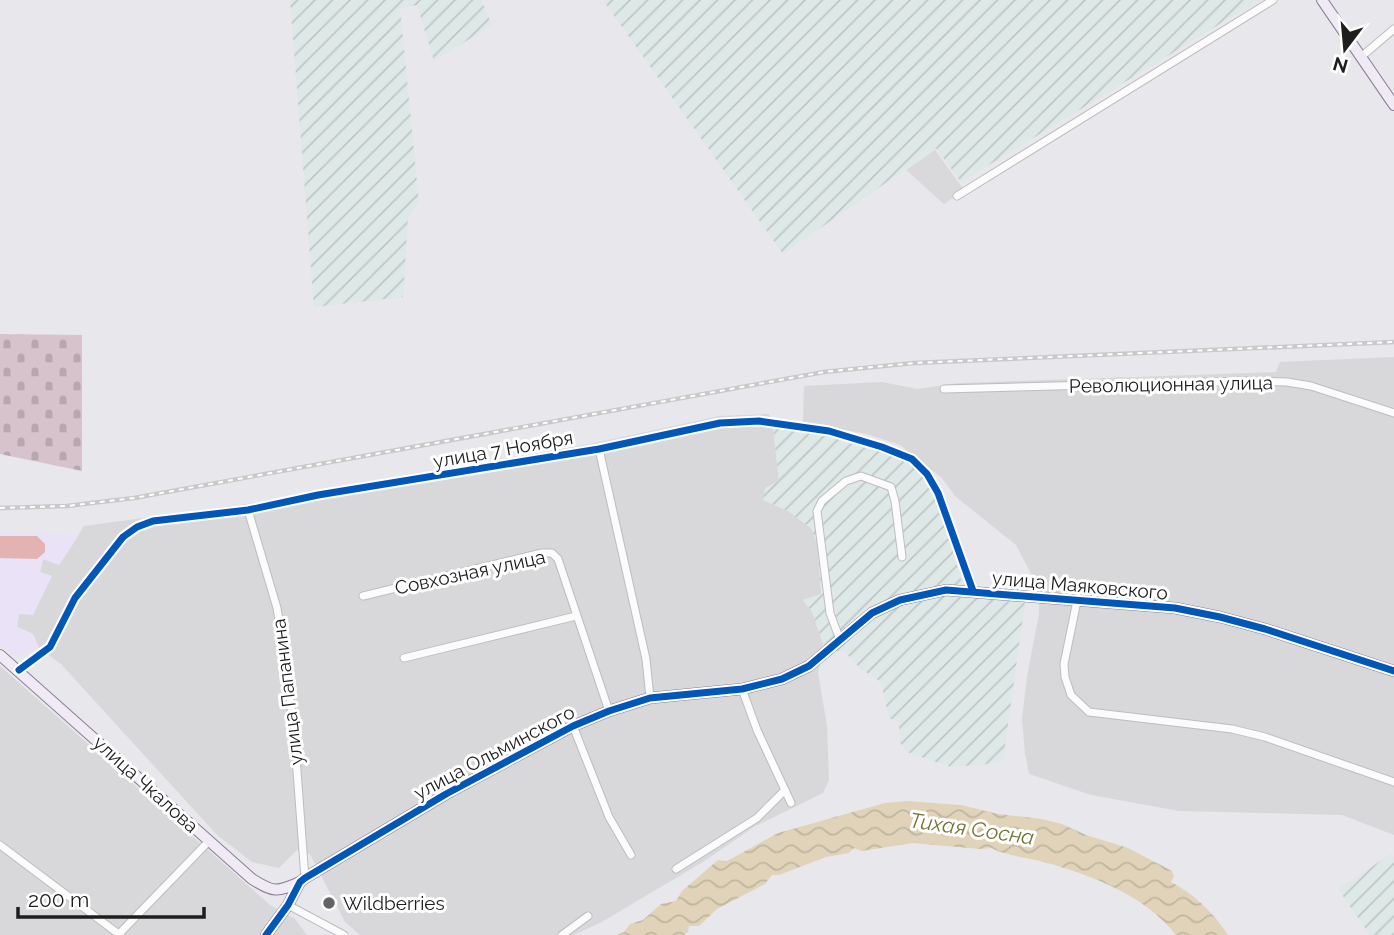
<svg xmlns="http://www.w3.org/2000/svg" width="1394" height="935" font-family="Raleway,sans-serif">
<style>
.residential{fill:#d8d8db}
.industrial{fill:url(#industrial-furrows)}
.education{fill:#eae2f6}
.cemetery{fill:url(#cemetery-stones)}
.pitch{fill:#e2b3b1}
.parking{fill:#d9d9db}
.water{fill:url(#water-waves)}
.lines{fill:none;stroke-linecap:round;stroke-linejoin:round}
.street-casing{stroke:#bdbdbf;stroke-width:9}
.secondary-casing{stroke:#8b7e96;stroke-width:12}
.street{stroke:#fbfbfc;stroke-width:7}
.secondary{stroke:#efeaf3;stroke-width:10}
.rail-casing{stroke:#c9c9ca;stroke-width:4.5}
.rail{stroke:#fff;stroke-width:2;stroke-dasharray:5;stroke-linecap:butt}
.cycleway-casing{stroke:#fff;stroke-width:11}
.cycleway{stroke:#0057b8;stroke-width:7}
.poi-dot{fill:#646466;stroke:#fff;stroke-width:2.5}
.labels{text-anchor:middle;stroke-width:6;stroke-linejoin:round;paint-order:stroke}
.street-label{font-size:19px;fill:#1e1e1e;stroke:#fff}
.poi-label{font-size:19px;fill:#1e1e1e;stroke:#fff;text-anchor:start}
.water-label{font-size:21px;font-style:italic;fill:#777536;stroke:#fff}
</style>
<defs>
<pattern id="industrial-furrows" width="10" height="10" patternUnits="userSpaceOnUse" patternTransform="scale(1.75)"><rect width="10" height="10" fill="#dee8e6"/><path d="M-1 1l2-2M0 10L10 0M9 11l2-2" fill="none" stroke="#bec7c5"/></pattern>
<pattern id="cemetery-stones" width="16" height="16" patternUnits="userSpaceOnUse" patternTransform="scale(1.75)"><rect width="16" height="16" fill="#d6c3cc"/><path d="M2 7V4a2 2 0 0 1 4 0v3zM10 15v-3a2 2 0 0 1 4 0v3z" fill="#b7a7af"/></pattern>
<pattern id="water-waves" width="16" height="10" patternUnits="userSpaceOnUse" patternTransform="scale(1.75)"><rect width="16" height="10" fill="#e0d3ba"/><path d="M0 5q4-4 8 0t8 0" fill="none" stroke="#c0b59f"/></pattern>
</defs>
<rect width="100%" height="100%" fill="#e7e7ec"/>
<g class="residential">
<polygon points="1394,357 1394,835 1342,815 1179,811 1091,795 1029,774 1025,753 1022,719 1027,677 1039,614 1039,589 1016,545 955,496 942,478 900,445 867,434 803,423 804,386 882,382 917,389 959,383 1276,372 1280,362"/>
<polygon points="769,414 773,428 779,481 763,500 788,511 811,528 817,544 822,594 803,600 812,612 825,649 818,672 827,726 829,780 823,793 754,827 703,862 600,923 573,935 360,935 345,922 310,854 297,850 279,868 252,862 217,835 61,664 39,648 33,634 17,627 19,614 52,576 40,572 43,559 59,565 84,526 247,504 590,444 720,416"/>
<polygon points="0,666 270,905 295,919 307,935 0,935"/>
</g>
<g class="industrial">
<polygon points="290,0 481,0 492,25 434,61 417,5 400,8 419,203 408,216 403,297 314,307"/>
<polygon points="603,0 1259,0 961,182 936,148 783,254"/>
<polygon points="775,426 822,434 888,452 913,464 925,478 938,502 966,596 1025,602 1003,760 987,764 951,767 907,752 900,743 899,722 889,718 881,682 861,669 845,652 825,649 812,612 803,600 821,594 817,544 811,528 788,511 763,500 765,488 779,481 773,428"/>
<polygon points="1391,854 1394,858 1394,935 1370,935 1338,889"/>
</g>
<polygon class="education" points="0,532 79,535 59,565 43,559 40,572 52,576 33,615 19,614 17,627 33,634 39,648 14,657 0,643"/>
<polygon class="cemetery" points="0,334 82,335 82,471 0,454"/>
<polygon class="pitch" points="0,536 37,536 45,544 45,552 37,559 0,558"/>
<polygon class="parking" points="935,150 964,190 944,204 906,170"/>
<path class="water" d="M907 801 961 805 998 814 1042 819 1062 824 1086 835 1128 848 1172 871 1174 876 1171 882C1194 894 1214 913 1228 935H1176C1145 895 1091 875 1044 862 1032 859 1000 854 992 848L980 849 912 843 862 851 854 848 849 853 826 857 779 875H772L765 884 717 909 699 926H689L688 932 684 935H617L624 932 630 924 643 920 661 904 676 901 682 891 718 860 727 861 778 833 885 803Z"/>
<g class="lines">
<defs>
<g id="street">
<polyline points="1361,57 1394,29"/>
<polyline points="957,196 1273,0"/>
<polyline points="944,389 1246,381 1287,382 1311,386 1394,413"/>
<polyline points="599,449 646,659 650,698"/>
<polyline points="248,510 277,608 284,650 294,731 305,878"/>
<polyline points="363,596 542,553 552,553 558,559 609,711"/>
<polyline points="1077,601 1064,664 1065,677 1071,695 1089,712 1232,729 1265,737 1394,782"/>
<polyline points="840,640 830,613 817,511 822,501 846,481 861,476 891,487 895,501 902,557"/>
<polyline points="404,658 576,616"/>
<polyline points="19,670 50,647 75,598 123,537 137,527 153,521 248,510 318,495 599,449 720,423 759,421 829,431 882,447 912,459 927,474 938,493 973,591"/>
<polyline points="742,689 757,730 791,803"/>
<polyline points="573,726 609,817 631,855"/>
<polyline points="0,845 120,935"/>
<polyline points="676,869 757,818 785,790"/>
<polyline points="288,905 344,935"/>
<polyline points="119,934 209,841"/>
<polyline points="562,935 588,916"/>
</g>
<g id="secondary">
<polyline points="1322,0 1394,105"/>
<path d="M0 655 252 879C274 893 277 892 300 882"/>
<polyline points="266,935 288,905 300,882 305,878 446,794 573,726 609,711 650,698 742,689 782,679 809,666 872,613 900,600 946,590 1175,608 1220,617 1265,629 1394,671"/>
</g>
</defs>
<use href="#street" class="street-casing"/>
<use href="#secondary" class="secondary-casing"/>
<use href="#street" class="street"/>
<use href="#secondary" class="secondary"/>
<defs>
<polyline id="rail" points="0,508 67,506 134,498 824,372 914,363 1394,342"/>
</defs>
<use href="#rail" class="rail-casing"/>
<use href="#rail" class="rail"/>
<defs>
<g id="cycleway">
<polyline points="19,670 50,647 75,598 123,537 137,527 153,521 248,510 318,495 599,449 720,423 759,421 829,431 882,447 912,459 927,474 938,493 973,591"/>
<polyline points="266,935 288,905 300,882 305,878 446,794 573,726 609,711 650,698 742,689 782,679 809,666 872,613 900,600 946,590 1175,608 1220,617 1265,629 1394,671"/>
</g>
</defs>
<use href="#cycleway" class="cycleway-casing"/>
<use href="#cycleway" class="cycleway"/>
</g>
<circle class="poi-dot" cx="329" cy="903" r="7"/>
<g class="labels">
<g class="street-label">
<text transform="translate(1171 384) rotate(-1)" y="7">Революционная улица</text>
<text transform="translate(503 449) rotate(-10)" y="7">улица 7 Ноября</text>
<text transform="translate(470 572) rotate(-12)" y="7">Совхозная улица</text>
<text transform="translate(1080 585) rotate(5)" y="7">улица Маяковского</text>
<text transform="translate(287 692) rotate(-97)" y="7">улица Папанина</text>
<text transform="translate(494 752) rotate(-28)" y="7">улица Ольминского</text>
<text transform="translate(146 784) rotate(42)" y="7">улица Чкалова</text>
</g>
<g class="poi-label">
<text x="343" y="910">Wildberries</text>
</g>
<g class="water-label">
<text transform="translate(972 829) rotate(8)" y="7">Тихая Сосна</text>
</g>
</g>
<g transform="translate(1345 49) rotate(196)" stroke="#ffffff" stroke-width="5" paint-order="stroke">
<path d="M0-5L12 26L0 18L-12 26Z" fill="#1e1e1e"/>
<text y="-10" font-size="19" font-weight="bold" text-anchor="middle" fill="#1e1e1e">N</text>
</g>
<path d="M18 907v10h186v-10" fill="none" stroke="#1e1e1e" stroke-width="3.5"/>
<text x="28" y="907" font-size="21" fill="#1e1e1e" stroke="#ffffff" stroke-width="5" paint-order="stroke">200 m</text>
</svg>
